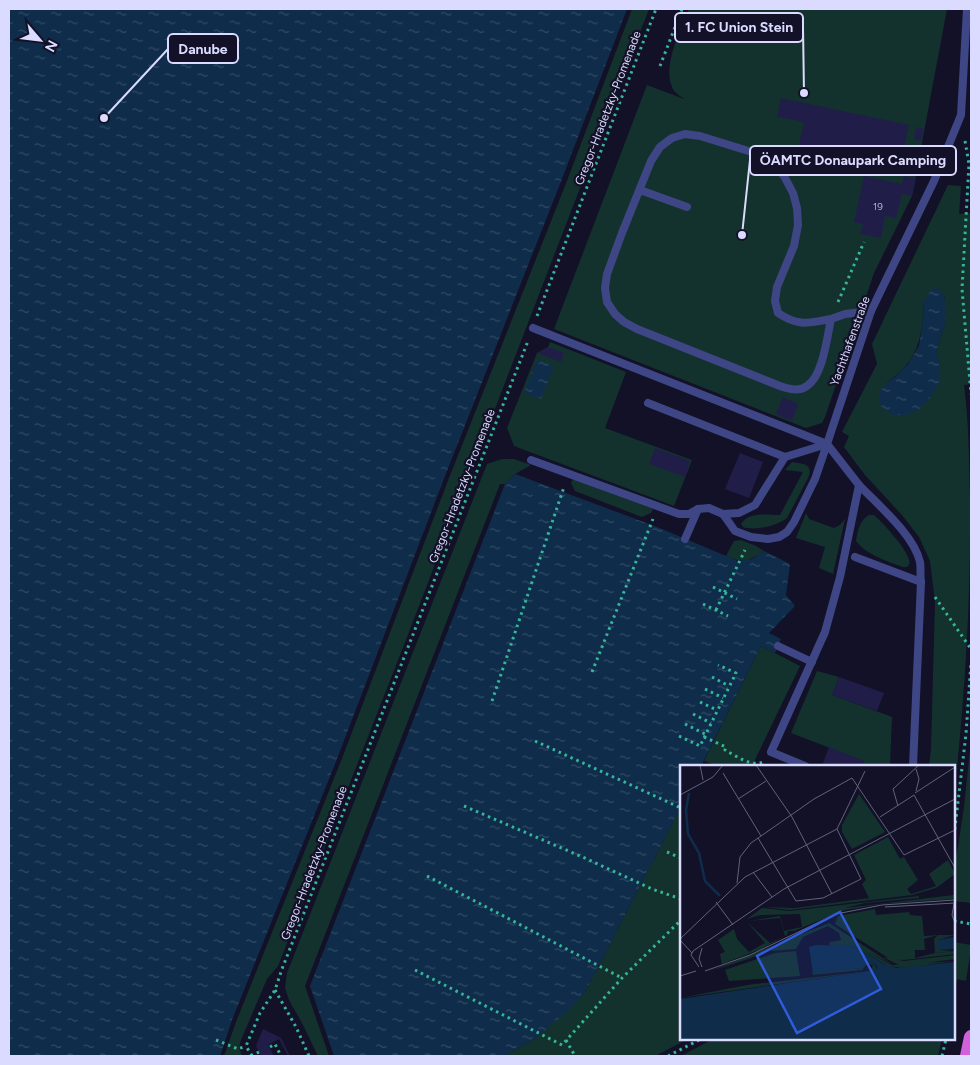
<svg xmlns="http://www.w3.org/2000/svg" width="980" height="1065" font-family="Figtree,sans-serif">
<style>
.green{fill:#14322d;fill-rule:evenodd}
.water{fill:url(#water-ripples)}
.building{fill:#201e49}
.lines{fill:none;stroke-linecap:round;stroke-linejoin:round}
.path{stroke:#35b69b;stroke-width:3;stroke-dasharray:2.5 4;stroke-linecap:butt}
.service{stroke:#3e4685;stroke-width:8}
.trunk{stroke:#d260dc;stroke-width:14}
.labels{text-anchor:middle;stroke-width:4.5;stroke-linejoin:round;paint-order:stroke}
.number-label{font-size:10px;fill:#acacd1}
.street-label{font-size:12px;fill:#dadbfe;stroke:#121128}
.inset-river{fill:none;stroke:#0f2d4a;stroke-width:2.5}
.inset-road{fill:none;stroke:#62627e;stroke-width:1}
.view{fill:#305cdc;fill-opacity:0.15;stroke:#305cdc;stroke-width:2.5}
.inset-edge{fill:none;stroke:#dadbfe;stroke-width:2.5}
.leader{fill:none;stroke:#dadbfe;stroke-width:2}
.callout-dot{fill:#dadbfe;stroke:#121128;stroke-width:2}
.callout{fill:#121128;stroke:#dadbfe;stroke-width:2}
.callout-label{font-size:14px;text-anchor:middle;font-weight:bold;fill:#dadbfe}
</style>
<defs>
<pattern id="water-ripples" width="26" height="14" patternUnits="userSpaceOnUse" patternTransform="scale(1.25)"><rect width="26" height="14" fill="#0f2d4a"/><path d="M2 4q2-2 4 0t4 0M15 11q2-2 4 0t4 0" fill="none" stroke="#314b65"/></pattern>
</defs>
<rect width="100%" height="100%" fill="#121128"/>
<g class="green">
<polygon points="632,9 649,9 402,650 278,966 267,979 241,1040 239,1047 242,1056 224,1056 236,1022 341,761 449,478 565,186"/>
<path d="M689 9H947L912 196 874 273 825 417 822 423 806 428 554 329 647 85 684 99C682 97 678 95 675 92 659 70 681 31 689 9Z"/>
<path d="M948 185 961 186 959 214 971 213V384L964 385C969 423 969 461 970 499 971 598 965 697 954 795V766H929L931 749 935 602 930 561 919 537 902 515 865 475 844 447 849 436 842 432 877 364 872 344ZM944 295 945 304V324L936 352 940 365 886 383C919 361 922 338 924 301Z"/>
<polygon points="550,342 626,372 605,428 692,460 674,506 514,446 507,428 537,353 548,347"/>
<polygon points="502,459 514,459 531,465 515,474 505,484 500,484 305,986 329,1056 318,1056 302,1023 289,1000 285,988 287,973 487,464"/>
<path d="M792 462C801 464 813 463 809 476L787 518C777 526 755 531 743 527L741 524C748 511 769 515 780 515L803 472 785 470Z"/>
<polygon points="573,479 653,509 651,513 642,517 575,491 571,483"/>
<polygon points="806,513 809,519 834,528 840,525 845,519 833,574 819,568 825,547 796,538"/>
<path d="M869 515H874C883 523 907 549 909 560 910 564 909 564 907 567H903C886 561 867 555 856 541 858 530 859 521 869 515Z"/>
<path d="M741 540 756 546 764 551C749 561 743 564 726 556L734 541Z"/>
<polygon points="761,646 800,666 752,766 718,766 704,761"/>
<polygon points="817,671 839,677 832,695 892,717 890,764 889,766 862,766 864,761 791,733"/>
<polygon points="971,740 971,903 954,901 954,865 958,847 964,807"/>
<polygon points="681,807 681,1039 688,1039 655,1056 505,1056 534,1039 584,994"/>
<polygon points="954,942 971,945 971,948 966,981 957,979 954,996"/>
<polygon points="713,1039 942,1039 938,1056 681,1056"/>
</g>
<g class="water">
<polygon points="9,9 627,9 560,184 445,476 337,759 232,1020 220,1056 9,1056"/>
<polygon points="938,288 944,295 945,304 945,324 936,352 940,365 939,382 929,400 918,410 906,415 892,415 881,406 879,394 886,383 895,377 908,364 919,346 923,319 924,301 932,289"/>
<polygon points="537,360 554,366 541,399 524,393"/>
<polygon points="515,474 657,527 738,561 752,559 764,551 790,564 786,595 795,606 769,633 781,639 775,653 761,646 701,766 681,766 681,807 584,994 567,1012 534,1039 505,1056 334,1056 310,986 505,484"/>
</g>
<g class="building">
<polygon points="781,98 909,125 901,163 874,157 873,164 853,160 854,155 835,151 832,161 829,160 827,169 795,163 804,122 777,117"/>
<polygon points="916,127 924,129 921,141 914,139"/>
<polygon points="864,176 902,184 904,176 916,178 912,196 902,194 896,218 885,216 881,238 860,234 863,224 854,222"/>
<polygon points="548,347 564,353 561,362 537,353"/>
<polygon points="783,397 798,404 792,421 776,414"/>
<polygon points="655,448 690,461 685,477 649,464"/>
<polygon points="740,453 763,462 749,498 725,489"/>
<polygon points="839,677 884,693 877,711 832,695"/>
<polygon points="829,747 864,761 862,766 822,766"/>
<polygon points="263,1029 281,1038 290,1056 288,1056 279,1039 268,1045 274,1056 261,1056 256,1046"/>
</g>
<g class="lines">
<g class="path">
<polyline points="660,66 682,9"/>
<polyline points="965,141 969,164 962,289 971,394"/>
<polyline points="838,302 864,242"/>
<polyline points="537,316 656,9"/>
<polyline points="713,587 737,599"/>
<polyline points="935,597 971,649"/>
<polyline points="703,604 728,616"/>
<polyline points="716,610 745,550"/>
<polyline points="592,672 653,519"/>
<polyline points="712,677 729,686"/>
<polyline points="705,689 723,698"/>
<polyline points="492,701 564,487"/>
<polyline points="700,702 717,710"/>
<polyline points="693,714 711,723"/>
<polyline points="685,724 705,734"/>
<polyline points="679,736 700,746 736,673 718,665"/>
<path d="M704 737 726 747 725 750C736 756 751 767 763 762"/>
<polyline points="535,741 681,808"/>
<polyline points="464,806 587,859 652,889 681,899"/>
<polyline points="954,836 966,734 971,662"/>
<polyline points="667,852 681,858"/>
<polyline points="427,876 622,978"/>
<polyline points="954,921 971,924"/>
<polyline points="415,970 562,1045 622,978 681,920"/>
<polyline points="275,990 296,1027 309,1056"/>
<polyline points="216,1040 238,1049 246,1046"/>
<polyline points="566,1040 575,1056"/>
<polyline points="270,1047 275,1044 281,1056"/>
<polyline points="251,1056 259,1052"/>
<polyline points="252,1056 246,1046 260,1013 275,990 282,969 528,341"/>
<polyline points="668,1056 701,1039"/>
<polyline points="942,1056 946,1039"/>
</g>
<g class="service">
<polyline points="640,190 687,207"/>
<path d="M831 319C808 323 799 327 778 313L775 301 777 287 794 246 798 225 797 208 793 193 784 176 770 161 755 153 700 136 685 134 672 138 660 147 651 161 622 233 607 274 605 288 607 302 615 314 624 322 637 329 780 386C789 389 799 392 807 386 823 376 827 337 831 319L845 314 871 311"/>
<polyline points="533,328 827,444"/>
<polyline points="648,403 785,457 827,444"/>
<polyline points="531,460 679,514 689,514 698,509 709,508 723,514 735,531 751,537 768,539 779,537 787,532 794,522 815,479 827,444"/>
<path d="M859 485C878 505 914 535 920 562 921 568 920 576 921 582L913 766"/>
<polyline points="723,514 739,513 755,505 785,457"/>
<polyline points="685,539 698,509"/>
<polyline points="855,557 921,582"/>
<polyline points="778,646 812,662"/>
<polyline points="805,766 771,752 825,632 840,577 859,485 827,444 871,311 934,181 961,115 967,9"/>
</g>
<polyline class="trunk" points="967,1056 971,1037"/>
</g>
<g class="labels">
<g class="number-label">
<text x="878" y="210">19</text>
</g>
<g class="street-label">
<text transform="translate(608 108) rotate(-69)" y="4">Gregor-Hradetzky-Promenade</text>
<text transform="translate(850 341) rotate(-70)" y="4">Yachthafenstraße</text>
<text transform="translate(462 486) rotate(-69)" y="4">Gregor-Hradetzky-Promenade</text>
<text transform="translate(314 863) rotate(-69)" y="4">Gregor-Hradetzky-Promenade</text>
</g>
</g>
<g transform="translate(680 765)">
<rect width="275" height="275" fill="#121128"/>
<path d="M179 29 205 67 172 84 162 67V60ZM208 72 220 94 224 92 238 115 227 124 231 129 256 121 249 109 268 95 275 109 256 123 232 130 110 145 84 142 115 143 189 133 182 119 186 115 174 90ZM274 130 273 134 202 139 165 145 114 166H108L107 170 81 184 42 199 40 189 45 187 38 175 54 164 57 174 69 187 85 178 67 157 90 178 105 171 100 153 69 156 100 151 104 166 122 162 120 149 80 150 67 154 82 143 110 146 239 131V133L185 138 165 143ZM195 144 196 150 229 147 230 150 242 151 244 171 258 170 244 174 245 185H235V193L255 188 275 186V189L224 195 210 194 155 159 158 151ZM149 158 212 199 185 186 212 200 275 196 223 203 208 201 173 181H150L149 174 150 177 161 175 159 168 148 161 123 172 116 184 92 186 93 182 71 193 30 206ZM116 186 120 211 49 216 45 205 95 188ZM275 190V194L221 201 203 192 224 196ZM189 196 196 201V205L0 233 67 220 189 206 193 201 188 198 182 205 133 210 132 207 182 203Z" fill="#14322d"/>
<path d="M258 170H275L258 175 259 185 275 186 255 188 254 174Z" fill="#14322d"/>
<path d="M275 172V184L258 185V175ZM136 180 173 181 204 199 217 203 275 197V275H0V234L196 205 197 201 189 196 182 203 133 208 129 182Z" fill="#0f2d4a"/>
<path class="inset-river" d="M9 28 6 45 8 69 19 88 25 116 40 131"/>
<path class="inset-road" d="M20 0 23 15M76 0 112 52 152 129M43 8 81 71M236 26 239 14 236 4M235 28 275 2M0 30 33 12 43 0M234 30 275 103M58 34 86 16M218 41 213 24 239 0M200 52 234 30M157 64 185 6M78 73 116 136 143 133 181 114 157 64M73 107 92 132M57 118 60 92 71 78 134 34 172 13 224 90 275 65M36 137 53 160M274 139 272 150 275 158M205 142 275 138M0 174 65 112 157 64M0 175 12 188M19 202 11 190 13 186 104 124 275 34M22 202 19 194 22 183M25 206 70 190 156 149 202 140 275 135M0 211 16 206"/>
<path class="view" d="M160 147 201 224 117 268 77 191Z"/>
<rect width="275" height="275" class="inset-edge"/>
</g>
<path class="leader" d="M804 93L803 27M104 118L168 49M742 235L750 160"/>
<g class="callout-dot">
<circle cx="804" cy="93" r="5"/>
<circle cx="104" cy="118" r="5"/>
<circle cx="742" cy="235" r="5"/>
</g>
<g class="callout">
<rect x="675" y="13" width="128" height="29" rx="5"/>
<rect x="168" y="34" width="70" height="29" rx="5"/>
<rect x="750" y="146" width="206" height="29" rx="5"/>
</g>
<g class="callout-label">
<text x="739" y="32">1. FC Union Stein</text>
<text x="203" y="54">Danube</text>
<text x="853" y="165">ÖAMTC Donaupark Camping</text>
</g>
<rect width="980" height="1065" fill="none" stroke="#dadbfe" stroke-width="20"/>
<g transform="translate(40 40) rotate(118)" stroke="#121128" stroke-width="4" paint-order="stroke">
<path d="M0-4L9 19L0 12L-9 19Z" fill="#dadbfe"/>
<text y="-8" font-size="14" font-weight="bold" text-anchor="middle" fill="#dadbfe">N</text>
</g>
</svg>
